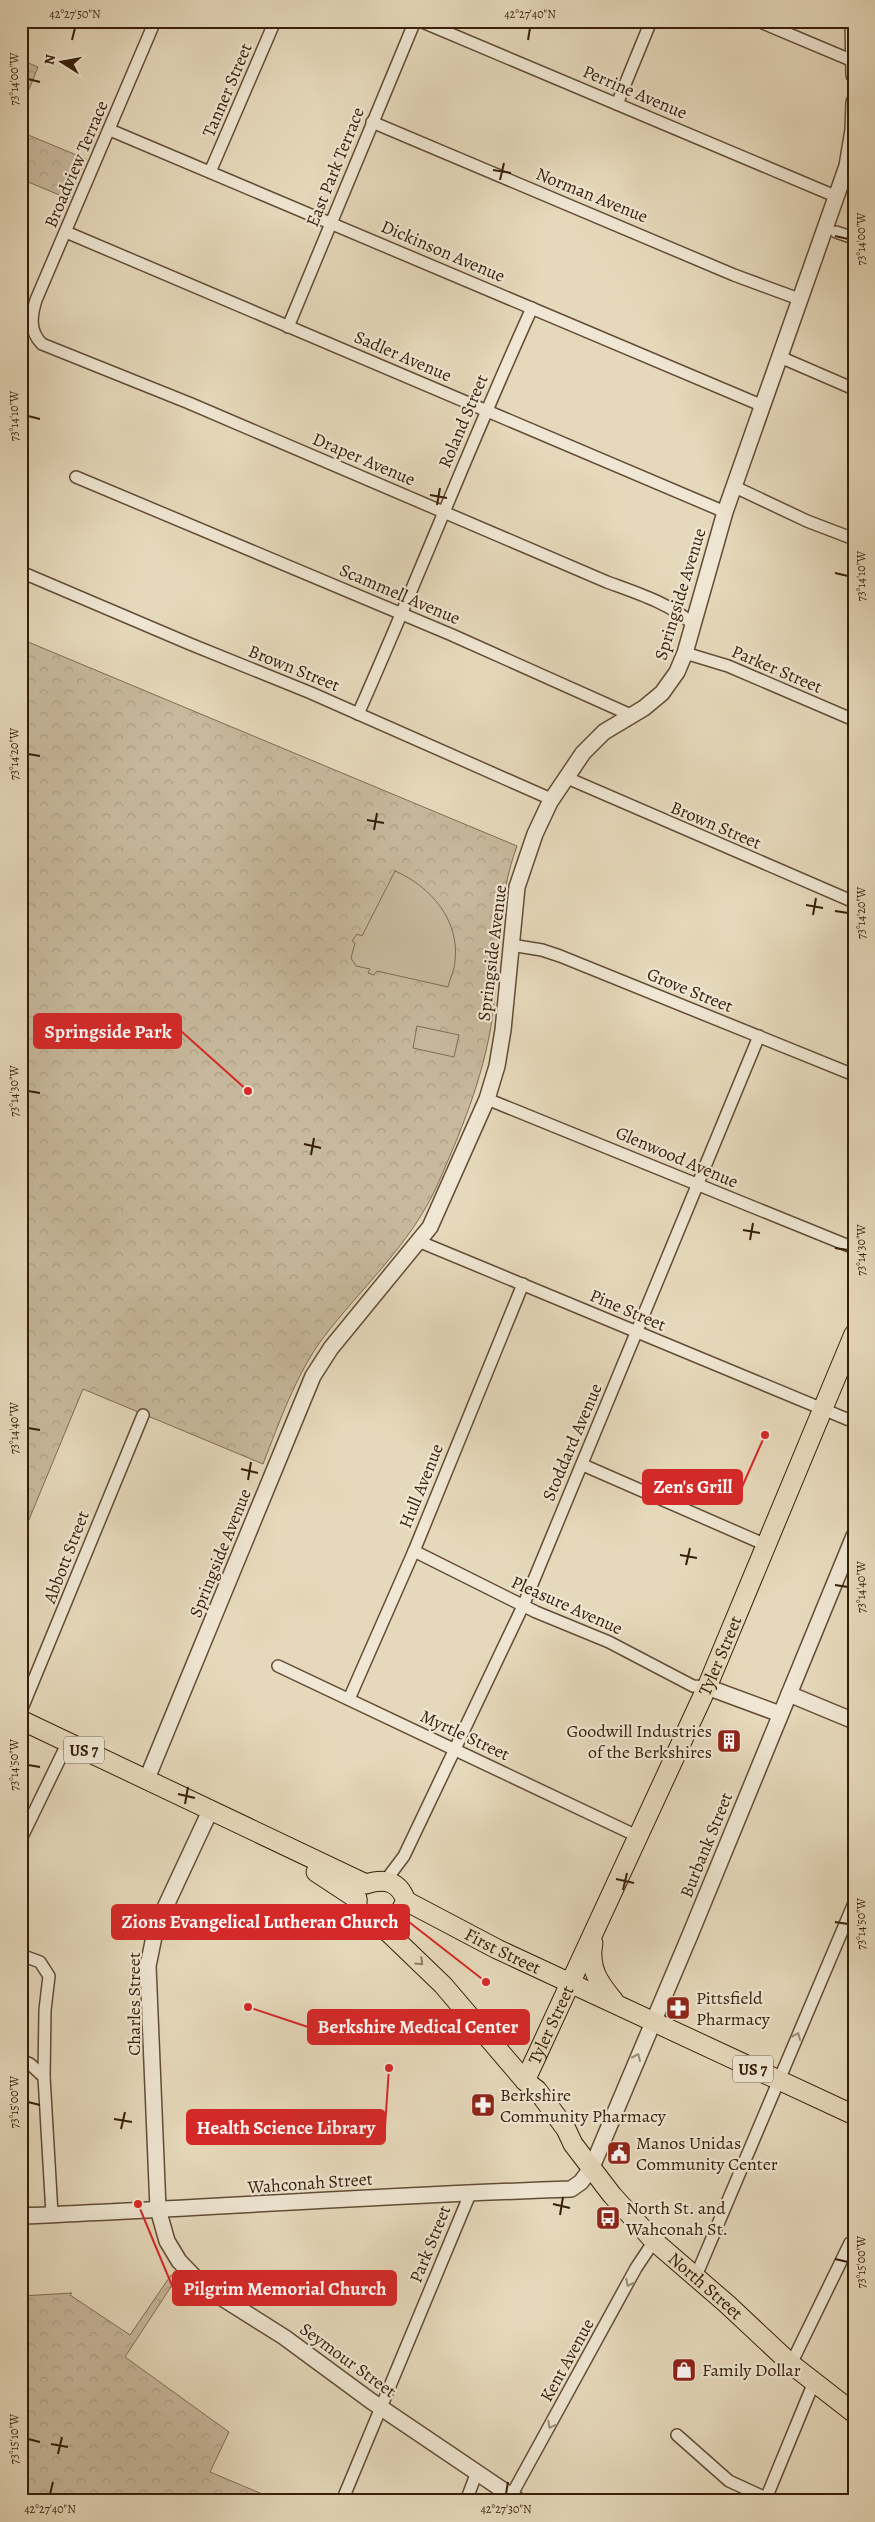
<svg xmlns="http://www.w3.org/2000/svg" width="875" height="2522" font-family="Alegreya,serif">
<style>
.park{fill:url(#park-crowns);stroke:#806c54}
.pitch{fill:#c8b99d;stroke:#806c54}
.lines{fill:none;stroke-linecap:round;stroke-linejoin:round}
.minor-casing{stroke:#634d36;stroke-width:14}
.tertiary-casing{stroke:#634d36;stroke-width:18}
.primary-casing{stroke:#371e0a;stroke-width:21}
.minor{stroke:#efe6d3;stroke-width:11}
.tertiary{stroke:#efe6d3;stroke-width:15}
.primary{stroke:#e6d9bb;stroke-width:19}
.oneway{stroke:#8e7c62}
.oneway2{stroke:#9c8c79}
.ticks{fill:none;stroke:#371e0a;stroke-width:2}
.labels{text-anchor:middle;stroke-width:4.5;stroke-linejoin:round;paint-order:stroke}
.shield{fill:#efe6d3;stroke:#6e5a46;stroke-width:1}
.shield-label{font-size:16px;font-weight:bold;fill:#371e0a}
.street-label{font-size:18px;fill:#371e0a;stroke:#efe6d3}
.poi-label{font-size:18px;fill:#371e0a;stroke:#efe6d3;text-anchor:start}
.leader{fill:none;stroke:#d62828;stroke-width:2}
.callout-dot{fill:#d62828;stroke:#efe6d3;stroke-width:2}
.callout{fill:#d62828;stroke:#d62828;stroke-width:2}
.callout-label{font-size:19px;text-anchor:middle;font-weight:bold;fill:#fff}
.neatline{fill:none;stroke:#371e0a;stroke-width:2}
.ticks-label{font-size:12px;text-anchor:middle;fill:#371e0a}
</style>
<defs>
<pattern id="park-crowns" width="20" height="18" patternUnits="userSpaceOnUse" patternTransform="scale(1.25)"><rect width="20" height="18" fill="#c8b99d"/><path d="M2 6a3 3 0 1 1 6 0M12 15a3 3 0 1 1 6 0" fill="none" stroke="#ac9f86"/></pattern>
</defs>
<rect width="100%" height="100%" fill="#e6d9bb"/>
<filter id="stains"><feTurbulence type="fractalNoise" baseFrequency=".004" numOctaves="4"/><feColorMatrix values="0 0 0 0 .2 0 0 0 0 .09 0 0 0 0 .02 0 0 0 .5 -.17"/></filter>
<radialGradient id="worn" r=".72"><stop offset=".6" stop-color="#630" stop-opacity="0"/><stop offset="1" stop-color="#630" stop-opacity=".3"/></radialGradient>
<g class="park">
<polygon points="21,60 38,67 21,109"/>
<polygon points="21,132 86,159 69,199 21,179"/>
<path d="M21 639 517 846C496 903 500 961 492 1020 483 1079 460 1134 436 1188 409 1246 361 1288 323 1338 295 1376 280 1421 263 1464L83 1389 21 1539Z"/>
<polygon points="171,2275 176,2279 125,2357 229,2432 210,2472 279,2501 21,2501 21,2296 72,2293 70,2295 130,2335"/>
</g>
<g class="pitch">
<path d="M395 871C430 886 460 920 455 961 455 969 450 978 448 987L377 971 374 975 368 973 370 969 356 966 351 958 355 943 352 941 357 934 362 936Z"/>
<polygon points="417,1026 459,1035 454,1057 413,1048"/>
</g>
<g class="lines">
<defs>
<g id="minor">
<path d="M155 21 36 300C31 316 29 331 42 344L189 403 607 582C637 593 669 603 693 624"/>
<polyline points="420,21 835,196"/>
<polyline points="758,21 853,61"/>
<polyline points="617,104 651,21"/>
<polyline points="372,122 734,275 799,299"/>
<polyline points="110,130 763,406"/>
<polyline points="210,172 275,21"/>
<polyline points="66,232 725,512"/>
<polyline points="836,232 854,238"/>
<polyline points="288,327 415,21"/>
<polyline points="780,357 854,389"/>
<polyline points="76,477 452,635 633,716"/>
<polyline points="735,487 807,521 854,539"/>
<polyline points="21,572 190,644 311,693 551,799"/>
<polyline points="685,653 728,666 854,720"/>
<path d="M358 714C418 579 471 442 532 308"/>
<polyline points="565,777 854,902"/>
<polyline points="511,945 542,950 560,956 854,1075"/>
<polyline points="487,1099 854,1248"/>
<polyline points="418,1241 854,1422"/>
<polyline points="583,1465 766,1545"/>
<polyline points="414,1551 536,1612 609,1642 693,1686 707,1687"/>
<polyline points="278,1666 637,1836"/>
<polyline points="349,1699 414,1551 523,1284"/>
<polyline points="21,1711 143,1415"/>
<polyline points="21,1839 68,1742"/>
<polyline points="386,1880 404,1856 523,1606 759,1036"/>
<polyline points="21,1955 40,1962 49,1976 45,2010 44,2077"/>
<polyline points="21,2060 30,2064 44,2077 52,2214"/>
<polyline points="696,2276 854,1903"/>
<polyline points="791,2364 850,2243"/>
<polyline points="677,2435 729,2481 766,2498"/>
<polyline points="511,2496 636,2268 654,2241"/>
<polyline points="342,2501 470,2194"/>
<polyline points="466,2501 477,2472"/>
<polyline points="765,2501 814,2382"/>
</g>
<g id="tertiary">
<polyline points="853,21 854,75"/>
<polyline points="707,1687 780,1714"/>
<polyline points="789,1694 854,1721"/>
<polyline points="146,1781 313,1376 331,1348 430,1227 487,1099 497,1066 503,1030 517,887 535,834 550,802 583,753 604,732 644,708 662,693 677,672 685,653 725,512 847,166 853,130 854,102"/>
<polyline points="210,1811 156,1927 148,1966 158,2209 167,2241 179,2261 203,2286 284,2337 371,2401 519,2501"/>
<path d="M21 2216C205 2208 388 2195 571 2189L581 2182 592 2167 690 1935 854 1536"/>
</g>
<g id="primary">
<path d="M21 1720 366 1884C385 1878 399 1881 406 1901L394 1923 384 1929"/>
<polyline points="316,1872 357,1899"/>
<path id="s1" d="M357 1899V1908L361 1918 369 1926 384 1929 390 1934 443 1985 525 2081 537 2090 566 2129 573 2144 612 2195 654 2241 727 2304 791 2364 854 2413"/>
<path id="s2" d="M406 1901 497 1949 854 2115"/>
<path d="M593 1943C588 1968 599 1983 614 2001"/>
<path id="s3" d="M525 2081 707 1687 854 1334"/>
</g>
</defs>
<use href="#minor" class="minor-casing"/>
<use href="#tertiary" class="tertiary-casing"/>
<use href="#primary" class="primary-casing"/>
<use href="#minor" class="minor"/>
<use href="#tertiary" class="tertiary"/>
<use href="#primary" class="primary"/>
</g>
<defs><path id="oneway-chevron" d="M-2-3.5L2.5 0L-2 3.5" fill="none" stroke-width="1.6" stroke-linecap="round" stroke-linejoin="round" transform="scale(1.25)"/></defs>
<use class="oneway" href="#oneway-chevron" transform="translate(420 1962) rotate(44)"/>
<g class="oneway2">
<use href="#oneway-chevron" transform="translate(797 2036) rotate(-67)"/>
<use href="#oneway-chevron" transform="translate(637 2057) rotate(-66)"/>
<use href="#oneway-chevron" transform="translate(629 2283) rotate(117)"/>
<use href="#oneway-chevron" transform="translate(551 2425) rotate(119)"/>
</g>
<path class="ticks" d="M72 40 75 28M528 40 530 28M28 79 40 82M493 170 511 173M500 180 504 163M835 236 848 239M28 416 40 419M430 495 447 498M437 505 440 488M835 573 848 576M28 754 40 756M367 820 384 823M374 830 377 813M806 905 823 908M835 911 848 913M813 915 816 898M28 1091 40 1093M304 1144 321 1148M311 1155 314 1138M743 1230 760 1233M750 1240 753 1223M835 1248 848 1250M28 1428 40 1430M241 1469 258 1473M248 1480 251 1462M680 1555 697 1558M686 1565 690 1548M835 1585 848 1587M28 1765 40 1767M178 1794 195 1798M185 1804 188 1787M616 1879 634 1883M623 1890 627 1873M835 1922 848 1924M28 2102 40 2105M114 2119 132 2122M121 2129 125 2112M553 2204 570 2208M560 2215 563 2197M835 2259 848 2262M28 2439 40 2442M51 2444 68 2447M58 2454 62 2437M50 2494 53 2482M506 2494 508 2482"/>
<defs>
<symbol id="building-square" viewBox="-11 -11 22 22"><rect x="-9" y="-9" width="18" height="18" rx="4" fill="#8f2418" stroke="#efe6d3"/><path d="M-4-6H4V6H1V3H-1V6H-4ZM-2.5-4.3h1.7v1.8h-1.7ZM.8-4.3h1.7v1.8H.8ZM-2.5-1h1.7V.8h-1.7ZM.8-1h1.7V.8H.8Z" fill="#fff"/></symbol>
<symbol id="pharmacy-square" viewBox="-11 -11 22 22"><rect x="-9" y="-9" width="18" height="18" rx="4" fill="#8f2418" stroke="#efe6d3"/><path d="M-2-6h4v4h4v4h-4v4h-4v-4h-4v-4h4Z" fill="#fff"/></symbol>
<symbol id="civic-square" viewBox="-11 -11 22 22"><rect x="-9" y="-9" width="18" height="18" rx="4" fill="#8f2418" stroke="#efe6d3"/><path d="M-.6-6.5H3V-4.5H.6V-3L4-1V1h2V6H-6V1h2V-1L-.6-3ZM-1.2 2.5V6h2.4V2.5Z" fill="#fff"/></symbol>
<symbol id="bus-square" viewBox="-11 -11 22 22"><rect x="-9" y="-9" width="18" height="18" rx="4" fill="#8f2418" stroke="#efe6d3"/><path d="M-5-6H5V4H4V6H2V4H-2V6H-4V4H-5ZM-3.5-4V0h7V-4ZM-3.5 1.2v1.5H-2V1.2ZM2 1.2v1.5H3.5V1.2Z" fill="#fff"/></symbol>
<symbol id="shop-square" viewBox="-11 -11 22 22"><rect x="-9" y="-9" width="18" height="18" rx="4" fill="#8f2418" stroke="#efe6d3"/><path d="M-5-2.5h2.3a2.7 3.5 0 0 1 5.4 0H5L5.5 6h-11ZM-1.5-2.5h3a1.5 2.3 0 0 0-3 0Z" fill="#fff"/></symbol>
</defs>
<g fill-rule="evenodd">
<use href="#building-square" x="715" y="1727" width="28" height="28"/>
<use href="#pharmacy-square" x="664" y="1994" width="28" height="28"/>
<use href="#pharmacy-square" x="469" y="2091" width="28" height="28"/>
<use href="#civic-square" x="605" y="2139" width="28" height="28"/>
<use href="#bus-square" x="594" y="2204" width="28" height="28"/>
<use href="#shop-square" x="670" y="2356" width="28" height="28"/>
</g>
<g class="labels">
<g class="shield">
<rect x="64" y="1736.5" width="40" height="27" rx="4"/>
<rect x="733" y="2055.5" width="40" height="27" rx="4"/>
</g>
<g class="shield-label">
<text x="84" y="1756">US 7</text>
<text x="753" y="2075">US 7</text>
</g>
<g class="street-label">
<text transform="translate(227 90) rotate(-67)" y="6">Tanner Street</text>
<text transform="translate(635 92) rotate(23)" y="6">Perrine Avenue</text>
<text transform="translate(76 164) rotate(-67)" y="6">Broadview Terrace</text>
<text transform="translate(335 167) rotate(-68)" y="6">East Park Terrace</text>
<text transform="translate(592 195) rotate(22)" y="6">Norman Avenue</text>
<text transform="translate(443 251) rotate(23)" y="6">Dickinson Avenue</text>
<text transform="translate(403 356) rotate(23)" y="6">Sadler Avenue</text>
<text transform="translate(463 421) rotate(-67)" y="6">Roland Street</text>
<text transform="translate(364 459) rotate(23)" y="6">Draper Avenue</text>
<text transform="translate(400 594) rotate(23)" y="6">Scammell Avenue</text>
<text transform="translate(680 594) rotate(-73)" y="6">Springside Avenue</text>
<text transform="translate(294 668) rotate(22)" y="6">Brown Street</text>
<text transform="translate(777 669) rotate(23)" y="6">Parker Street</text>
<text transform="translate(716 825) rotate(23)" y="6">Brown Street</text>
<text transform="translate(492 953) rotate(-83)" y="6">Springside Avenue</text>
<text transform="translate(690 990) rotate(22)" y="6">Grove Street</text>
<text transform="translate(677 1157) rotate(23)" y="6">Glenwood Avenue</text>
<text transform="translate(628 1310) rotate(23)" y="6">Pine Street</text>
<text transform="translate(572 1442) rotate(-67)" y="6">Stoddard Avenue</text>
<text transform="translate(421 1486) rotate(-68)" y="6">Hull Avenue</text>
<text transform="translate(220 1553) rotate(-68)" y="6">Springside Avenue</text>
<text transform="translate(66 1557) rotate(-69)" y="6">Abbott Street</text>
<text transform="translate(567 1605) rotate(24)" y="6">Pleasure Avenue</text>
<text dy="6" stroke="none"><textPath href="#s3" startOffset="468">Tyler Street</textPath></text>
<text transform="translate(465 1735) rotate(25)" y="6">Myrtle Street</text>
<text transform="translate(706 1845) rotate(-68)" y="6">Burbank Street</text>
<text dy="6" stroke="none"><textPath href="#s2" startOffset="109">First Street</textPath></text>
<text transform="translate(134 2004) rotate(-90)" y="6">Charles Street</text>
<text dy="6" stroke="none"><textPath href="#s3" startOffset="62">Tyler Street</textPath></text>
<text transform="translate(310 2183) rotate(-4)" y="6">Wahconah Street</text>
<text transform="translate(430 2244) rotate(-68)" y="6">Park Street</text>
<text dy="6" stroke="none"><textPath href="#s1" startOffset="529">North Street</textPath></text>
<text transform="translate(348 2360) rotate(36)" y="6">Seymour Street</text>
<text transform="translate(567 2360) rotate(-61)" y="6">Kent Avenue</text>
</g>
<g class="poi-label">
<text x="712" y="1737" text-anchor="end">Goodwill Industries<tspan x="712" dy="21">of the Berkshires</tspan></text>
<text x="696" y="2004">Pittsfield<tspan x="696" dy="21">Pharmacy</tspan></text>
<text x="500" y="2101">Berkshire<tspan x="500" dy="21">Community Pharmacy</tspan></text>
<text x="636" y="2149">Manos Unidas<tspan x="636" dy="21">Community Center</tspan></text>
<text x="626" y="2214">North St. and<tspan x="626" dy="21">Wahconah St.</tspan></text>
<text x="702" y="2376">Family Dollar</text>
</g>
</g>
<path class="leader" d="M248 1091L181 1031M765 1435L742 1487M486 1982L409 1922M248 2007L308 2027M389 2068L385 2127M138 2204L173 2288"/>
<g class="callout-dot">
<circle cx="248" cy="1091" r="5"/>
<circle cx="765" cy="1435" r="5"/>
<circle cx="486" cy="1982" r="5"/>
<circle cx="248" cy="2007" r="5"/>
<circle cx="389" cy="2068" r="5"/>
<circle cx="138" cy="2204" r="5"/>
</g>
<g class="callout">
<rect x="34" y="1014" width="147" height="34" rx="5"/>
<rect x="643" y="1470" width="99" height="34" rx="5"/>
<rect x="112" y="1905" width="297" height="34" rx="5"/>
<rect x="308" y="2010" width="221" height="34" rx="5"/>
<rect x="187" y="2110" width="198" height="34" rx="5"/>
<rect x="173" y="2271" width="223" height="34" rx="5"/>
</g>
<g class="callout-label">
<text x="108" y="1038">Springside Park</text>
<text x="693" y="1493">Zen's Grill</text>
<text x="260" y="1928">Zions Evangelical Lutheran Church</text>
<text x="418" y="2033">Berkshire Medical Center</text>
<text x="286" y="2134">Health Science Library</text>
<text x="285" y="2295">Pilgrim Memorial Church</text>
</g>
<rect width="875" height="2522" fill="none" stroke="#e6d9bb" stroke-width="55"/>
<g transform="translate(62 62) rotate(281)" stroke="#efe6d3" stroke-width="4" paint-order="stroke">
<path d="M0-4L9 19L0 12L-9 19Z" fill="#371e0a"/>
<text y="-8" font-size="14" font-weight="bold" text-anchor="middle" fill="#371e0a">N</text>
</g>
<rect x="28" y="28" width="820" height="2466" class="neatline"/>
<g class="ticks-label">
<text x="75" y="18">42°27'50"N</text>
<text x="530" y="18">42°27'40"N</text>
<text transform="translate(14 79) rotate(-90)" y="4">73°14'00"W</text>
<text transform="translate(861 239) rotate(-90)" y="4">73°14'00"W</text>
<text transform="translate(14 416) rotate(-90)" y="4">73°14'10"W</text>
<text transform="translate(861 576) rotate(-90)" y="4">73°14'10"W</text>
<text transform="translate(14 754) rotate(-90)" y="4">73°14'20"W</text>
<text transform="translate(861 913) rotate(-90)" y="4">73°14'20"W</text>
<text transform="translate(14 1091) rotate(-90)" y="4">73°14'30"W</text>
<text transform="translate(861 1250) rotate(-90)" y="4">73°14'30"W</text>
<text transform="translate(14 1428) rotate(-90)" y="4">73°14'40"W</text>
<text transform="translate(861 1587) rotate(-90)" y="4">73°14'40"W</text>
<text transform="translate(14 1765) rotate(-90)" y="4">73°14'50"W</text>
<text transform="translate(861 1924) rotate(-90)" y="4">73°14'50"W</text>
<text transform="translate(14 2102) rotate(-90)" y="4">73°15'00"W</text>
<text transform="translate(861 2262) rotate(-90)" y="4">73°15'00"W</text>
<text transform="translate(14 2439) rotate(-90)" y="4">73°15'10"W</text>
<text x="50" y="2513">42°27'40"N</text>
<text x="506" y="2513">42°27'30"N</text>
</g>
<rect width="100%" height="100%" filter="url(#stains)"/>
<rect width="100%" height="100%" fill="url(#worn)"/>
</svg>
